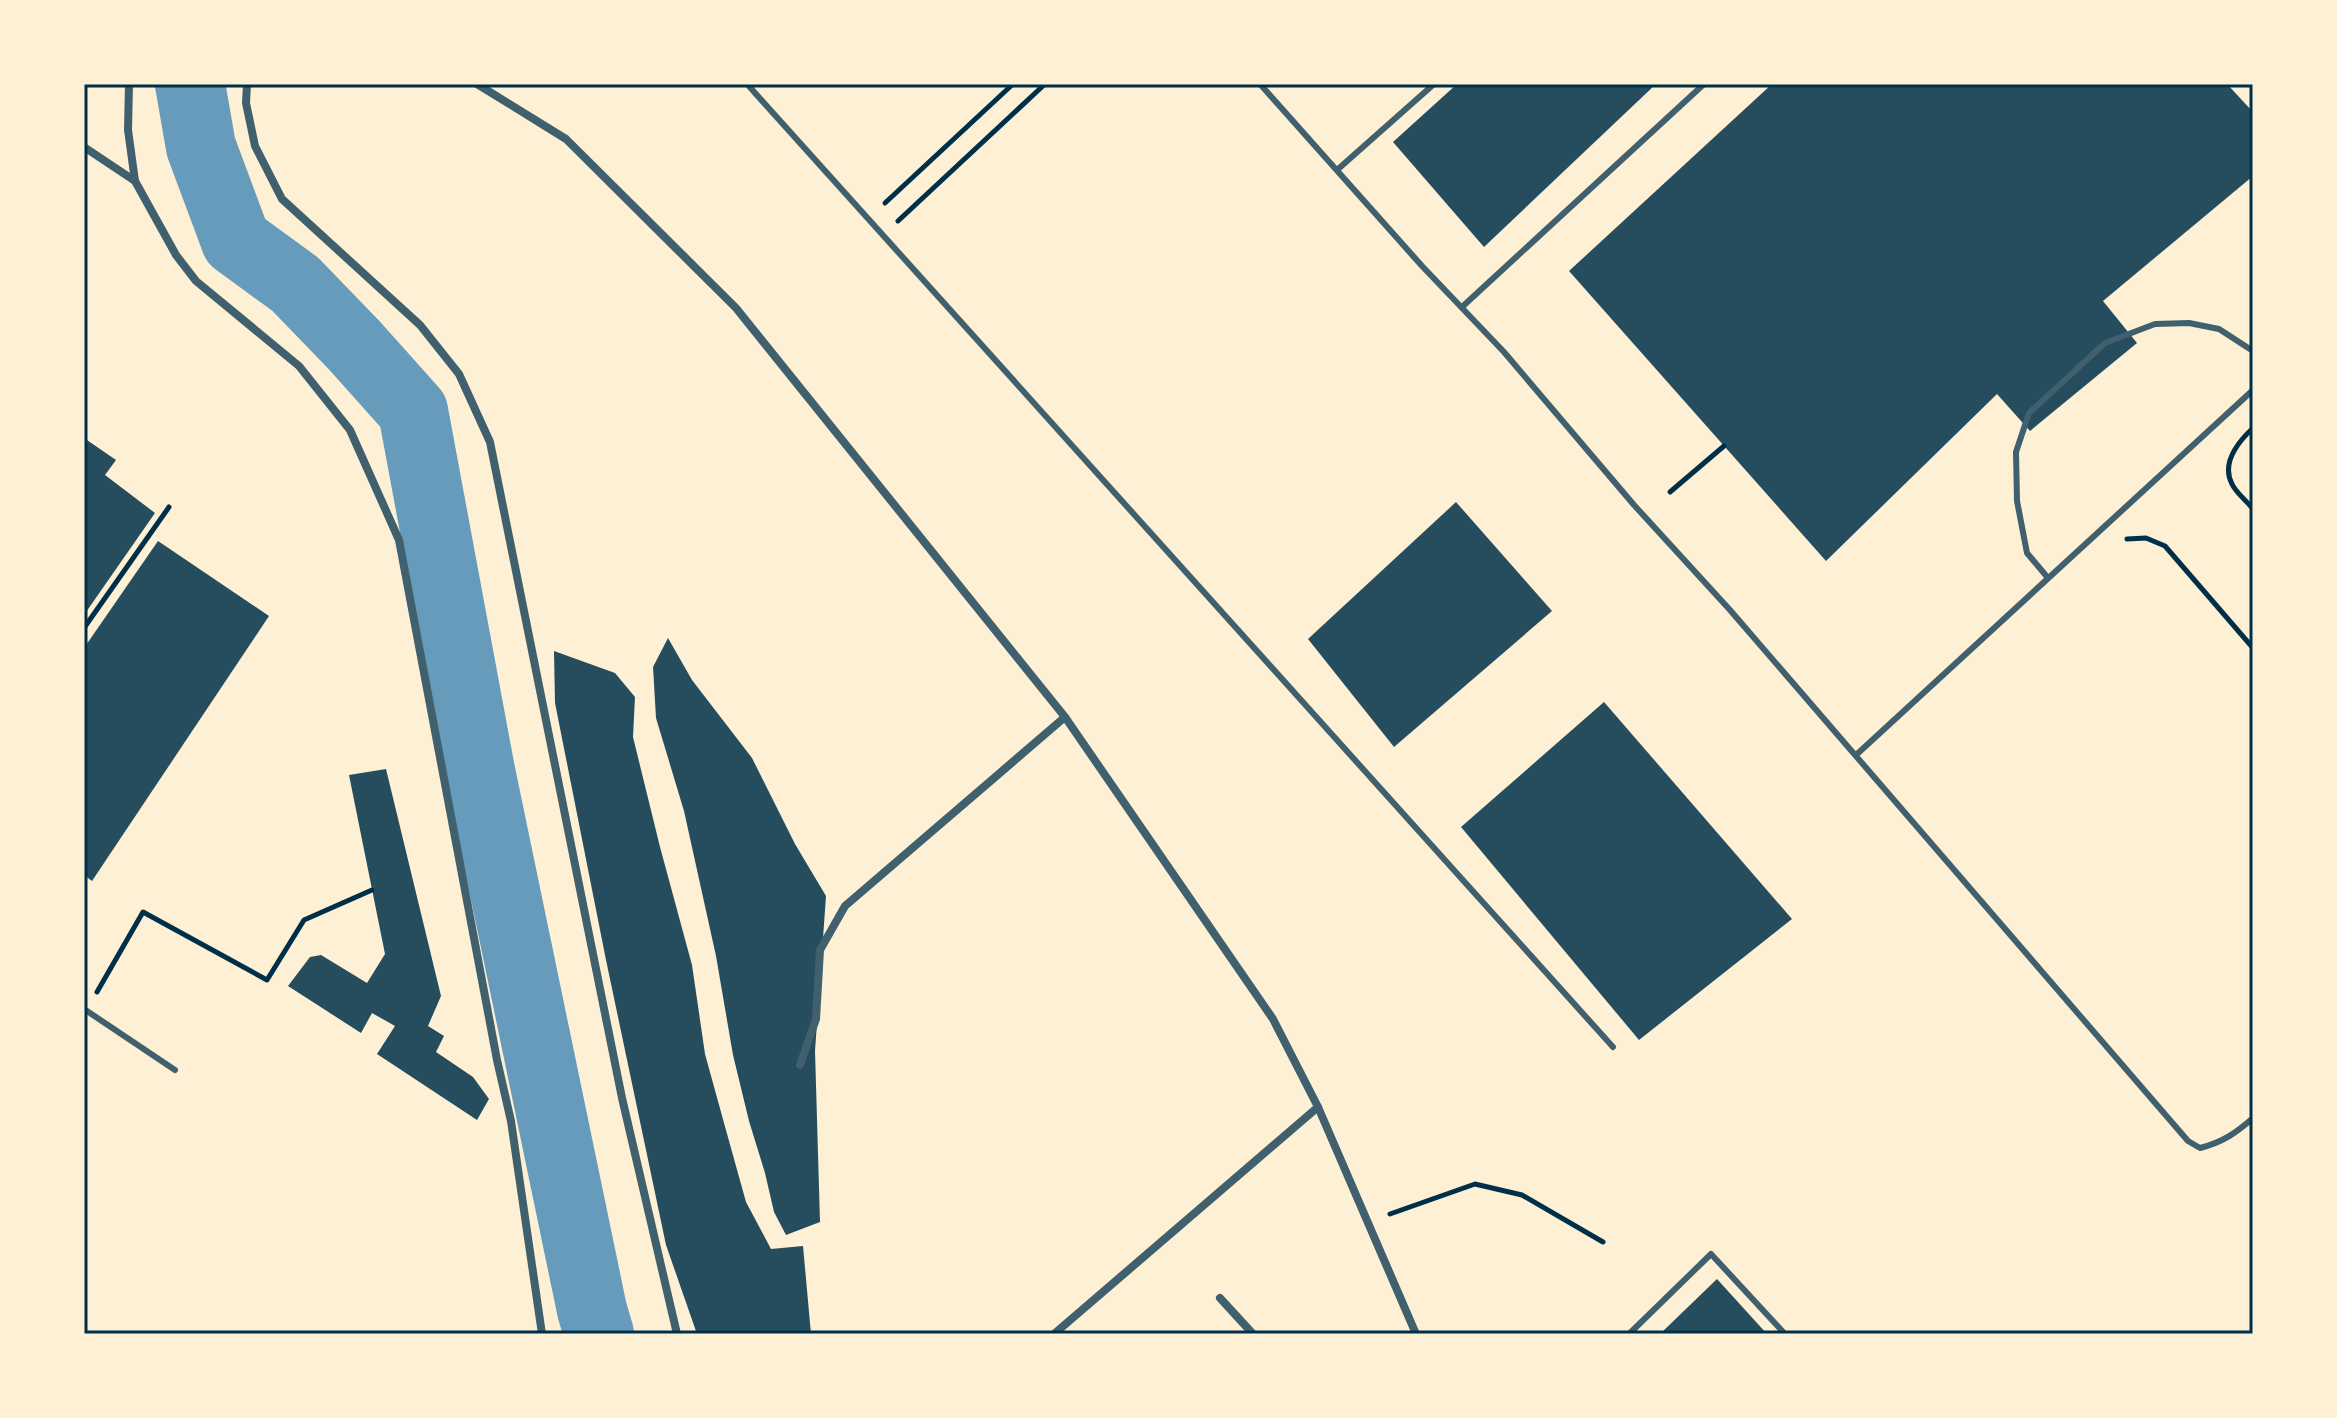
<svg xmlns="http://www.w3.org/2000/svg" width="2337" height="1418" font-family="Lora,serif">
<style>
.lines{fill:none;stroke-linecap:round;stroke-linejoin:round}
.river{stroke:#669bbc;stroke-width:70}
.building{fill:#264d5e}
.path{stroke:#003049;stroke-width:5}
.service{stroke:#3f606c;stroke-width:6}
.minor{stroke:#3f606c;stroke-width:8}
.neatline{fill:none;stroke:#003049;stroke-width:3}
</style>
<rect width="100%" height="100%" fill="#fdf0d5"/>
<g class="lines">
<polyline class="river" points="190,84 201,147 236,241 295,284 354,345 413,411 480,771 592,1310 599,1334"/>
</g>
<g class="building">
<polygon points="1457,84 1656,84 1484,247 1393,142"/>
<polygon points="1772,84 2227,84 2253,112 2253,176 2103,301 2137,343 2030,431 1997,394 1826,561 1569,271"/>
<polygon points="84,438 116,460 105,475 155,513 84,615"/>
<polygon points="1456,502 1552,611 1394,747 1308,639"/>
<polygon points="158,541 269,616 92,881 84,875 84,648"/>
<polygon points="668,638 692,680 752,758 795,844 826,896 815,1051 820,1222 786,1235 774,1212 765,1173 749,1121 733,1055 716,956 684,811 656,718 653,667"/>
<polygon points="554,651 615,673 635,697 633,737 660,847 692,965 705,1054 724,1123 746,1202 771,1249 803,1246 811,1334 697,1334 666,1245 606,960 555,703"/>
<polygon points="1604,702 1792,919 1639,1040 1461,827"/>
<polygon points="386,769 441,996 428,1026 444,1036 436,1052 473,1077 489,1099 477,1120 377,1054 395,1026 372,1013 361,1033 288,986 310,957 321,955 367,983 385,954 349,775"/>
<polygon points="1717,1279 1767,1334 1660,1334"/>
</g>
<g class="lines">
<g class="path">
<polyline points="885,203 1013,84"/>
<polyline points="898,221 1045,84"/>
<path d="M2253 428C2238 442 2221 463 2232 484 2236 493 2247 501 2253 509"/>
<polyline points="1670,492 1724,446"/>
<polyline points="2127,539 2146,538 2165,546 2253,648"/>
<polyline points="84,628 169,507"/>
<polyline points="97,992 143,912 267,980 304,920 372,890"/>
<polyline points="1390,1214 1475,1184 1522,1195 1603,1242"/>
</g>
<g class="service">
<polyline points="747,84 1613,1047"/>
<path d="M1260 84 1422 266 1504 352 1634 505 1730 610 2188 1141 2200 1148C2223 1142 2236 1133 2253 1118"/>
<polyline points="1337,170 1434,84"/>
<polyline points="1462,307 1704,84"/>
<polyline points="2048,578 2027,553 2017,501 2016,452 2029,413 2105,343 2155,324 2189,323 2219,329 2253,351"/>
<polyline points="1856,755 2253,390"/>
<polyline points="84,1009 175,1070"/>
<polyline points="1629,1334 1711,1254 1785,1334"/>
</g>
<g class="minor">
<polyline points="129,84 128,130 135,181 176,255 196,281 299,366 350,430 399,540 497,1060 511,1121 542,1334"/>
<polyline points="247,84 246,103 255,146 282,199 420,325 459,374 490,442 622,1098 677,1334"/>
<polyline points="477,84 566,139 736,308 1065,717 1273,1019 1318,1107 1416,1334"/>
<polyline points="84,147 135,181"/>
<polyline points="800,1065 816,1019 820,950 845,906 1065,717"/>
<polyline points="1220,1298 1253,1334"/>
<polyline points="1054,1334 1318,1107"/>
</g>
</g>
<rect width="2337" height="1418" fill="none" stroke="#fdf0d5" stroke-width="172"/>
<rect x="86" y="86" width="2165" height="1246" class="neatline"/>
</svg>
